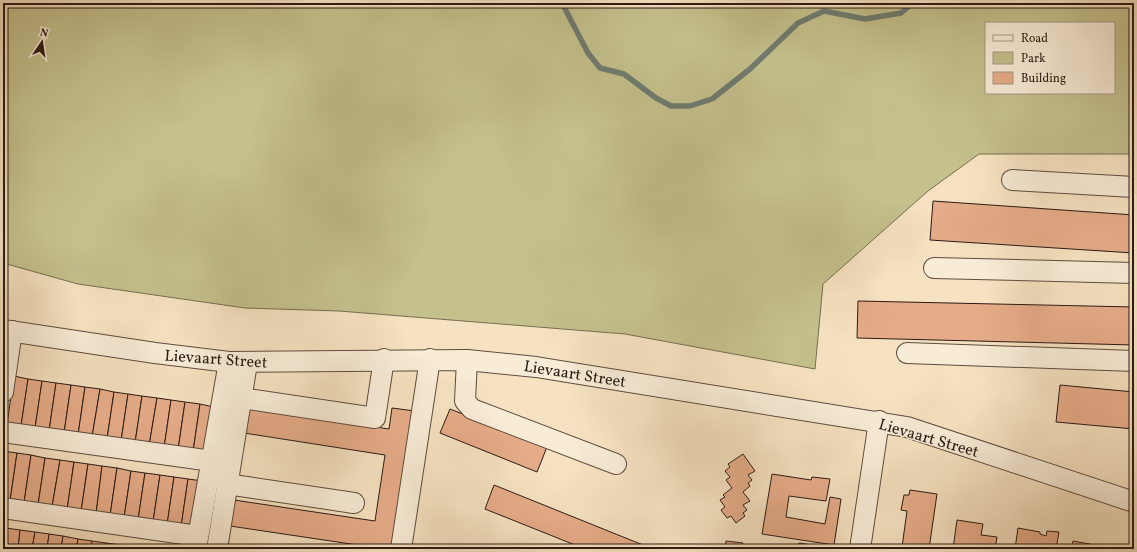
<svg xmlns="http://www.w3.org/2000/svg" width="1137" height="552" font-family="Vollkorn,serif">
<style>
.green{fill:#c4c18d;stroke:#776e50;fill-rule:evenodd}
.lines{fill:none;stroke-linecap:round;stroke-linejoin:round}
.stream{stroke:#6f7c70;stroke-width:5.5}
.building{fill:#e6ac89;stroke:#2a1a14}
.minor-casing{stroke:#5d4c3f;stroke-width:22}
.minor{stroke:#f9ecd7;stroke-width:20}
.labels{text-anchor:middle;stroke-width:3;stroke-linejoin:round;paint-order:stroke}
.street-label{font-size:16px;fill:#2a1a14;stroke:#f9ecd7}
</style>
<rect width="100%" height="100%" fill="#f6e2c1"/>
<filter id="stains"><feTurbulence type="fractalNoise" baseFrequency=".005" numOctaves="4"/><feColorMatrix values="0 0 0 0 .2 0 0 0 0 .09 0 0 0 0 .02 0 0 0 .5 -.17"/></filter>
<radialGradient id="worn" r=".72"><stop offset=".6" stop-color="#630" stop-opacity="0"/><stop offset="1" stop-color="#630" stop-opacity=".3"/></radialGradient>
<path class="green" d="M3 3H1134V154H979L928 191 823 284 815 369 625 334 339 311 245 308 78 284 3 263ZM986 23H1114V93H986Z"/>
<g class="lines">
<polyline class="stream" points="562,3 588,53 600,68 624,74 656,98 671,106 690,106 712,99 750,69 798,23 824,11 865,19 901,13 913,3"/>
</g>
<g class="building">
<polygon points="933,201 1134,215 1134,253 930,240"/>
<polygon points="858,301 1134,307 1134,345 857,338"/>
<polygon points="14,376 28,379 21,426 7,424"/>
<polygon points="28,379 42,381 35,428 21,426"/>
<polygon points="42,381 56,383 49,431 35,428"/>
<polygon points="56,383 71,385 64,433 49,431"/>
<polygon points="71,385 85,387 78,435 64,433"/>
<polygon points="1060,385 1134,392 1134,429 1056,422"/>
<polygon points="85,387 100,389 92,437 78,435"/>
<polygon points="100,389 114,392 107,439 92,437"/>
<polygon points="114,392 128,394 121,441 107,439"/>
<polygon points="128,394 142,396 135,443 121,441"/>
<polygon points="142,396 157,398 149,446 135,443"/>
<polygon points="157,398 171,400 164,448 149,446"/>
<polygon points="171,400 185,402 178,450 164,448"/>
<polygon points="185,402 200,404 193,452 178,450"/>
<polygon points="200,404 214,407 207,454 193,452"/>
<polygon points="248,408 389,429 392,408 415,411 395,549 371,549 371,547 230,526 234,500 375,521 385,455 244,433"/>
<polygon points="450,409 547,447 537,472 440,433"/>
<polygon points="3,451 17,453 10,501 3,500"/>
<polygon points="17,453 31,455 24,503 10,501"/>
<polygon points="743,454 755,471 748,475 752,480 748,483 750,486 743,492 750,501 743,505 747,510 743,513 745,516 736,523 731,516 727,518 721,510 725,507 720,500 725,497 723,495 732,488 726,480 730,477 725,471 730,467 728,464"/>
<polygon points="31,455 45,458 38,505 24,503"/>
<polygon points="45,458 60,460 52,507 38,505"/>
<polygon points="60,460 74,462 67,510 52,507"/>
<polygon points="74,462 88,464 81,512 67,510"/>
<polygon points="88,464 102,466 96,514 81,512"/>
<polygon points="102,466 117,468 110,516 96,514"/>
<polygon points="117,468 131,471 124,518 110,516"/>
<polygon points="131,471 145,473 138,520 124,518"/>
<polygon points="145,473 160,475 153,522 138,520"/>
<polygon points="772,474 811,480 812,477 830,479 826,501 789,496 786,517 825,524 830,497 841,499 834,545 762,534"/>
<polygon points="160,475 174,477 167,525 153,522"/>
<polygon points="174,477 188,479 181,527 167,525"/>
<polygon points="188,479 203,481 196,529 181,527"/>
<polygon points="494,485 648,547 647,549 585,549 485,509"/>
<polygon points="910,490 937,494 929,549 902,547 907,511 901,510 904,495 909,495"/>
<polygon points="957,520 983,524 981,535 997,537 995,549 953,549"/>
<polygon points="3,527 6,528 3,549"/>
<polygon points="6,528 20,530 18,549 3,549"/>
<polygon points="1018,528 1040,532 1040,534 1046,536 1047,531 1059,532 1056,549 1015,549"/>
<polygon points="20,530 35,532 32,549 18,549"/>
<polygon points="35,532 49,534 47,549 32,549"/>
<polygon points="49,534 63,536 61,549 47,549"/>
<polygon points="63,536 78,539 76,549 61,549"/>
<polygon points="78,539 92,541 91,549 76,549"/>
<polygon points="92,541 106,543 105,549 91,549"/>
<polygon points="726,541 743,543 742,549 725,549"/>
<polygon points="1073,541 1095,545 1094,549 1071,549"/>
<polygon points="106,543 121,545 120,549 105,549"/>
<polygon points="799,543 832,548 832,549 798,549"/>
<polygon points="121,545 135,548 135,549 120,549"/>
</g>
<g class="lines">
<defs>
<g id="minor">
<polyline points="1012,180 1134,187"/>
<polyline points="934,268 1134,273"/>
<polyline points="3,330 155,353 229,362 467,360 536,367 907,427 1134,502"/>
<polyline points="907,353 1134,361"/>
<polyline points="467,360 465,401 472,409 616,464"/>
<polyline points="3,392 12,331"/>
<polyline points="241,398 375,418 384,359"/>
<polyline points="3,432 212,461"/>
<polyline points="227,484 354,503"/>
<polyline points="3,508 198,536"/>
<polyline points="196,549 229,362"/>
<polyline points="217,549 247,363"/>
<polyline points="401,549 430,359"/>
<polyline points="860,549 879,421"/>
</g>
</defs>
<use href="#minor" class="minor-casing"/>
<use href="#minor" class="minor"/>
</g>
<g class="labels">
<g class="street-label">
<text transform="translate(216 358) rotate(4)" y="6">Lievaart Street</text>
<text transform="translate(575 373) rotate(9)" y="6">Lievaart Street</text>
<text transform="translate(929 437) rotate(16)" y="6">Lievaart Street</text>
</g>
</g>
<rect width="1137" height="552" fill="none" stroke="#f6e2c1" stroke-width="16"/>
<rect x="4" y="4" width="1129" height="544" fill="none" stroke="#2a1a14" stroke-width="2"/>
<rect x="8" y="8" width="1121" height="536" fill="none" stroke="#2a1a14"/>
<rect x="985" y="22" width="130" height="72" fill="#f9ecd7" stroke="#a69889"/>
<rect x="993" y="35" width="20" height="6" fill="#f9ecd7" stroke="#a69889"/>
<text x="1021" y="42" font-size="12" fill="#2a1a14">Road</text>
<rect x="993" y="52" width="20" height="12" fill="#c4c18d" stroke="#a69889"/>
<text x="1021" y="62" font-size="12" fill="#2a1a14">Park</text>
<rect x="993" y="72" width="20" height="12" fill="#e6ac89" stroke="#a69889"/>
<text x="1021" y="82" font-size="12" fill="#2a1a14">Building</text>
<g transform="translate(42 42) rotate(13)" stroke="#f9ecd7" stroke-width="3" paint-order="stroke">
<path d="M0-3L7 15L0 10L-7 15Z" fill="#2a1a14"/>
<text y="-6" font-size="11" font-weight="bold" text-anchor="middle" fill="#2a1a14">N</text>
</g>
<rect width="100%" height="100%" filter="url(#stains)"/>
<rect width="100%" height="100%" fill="url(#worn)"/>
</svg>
